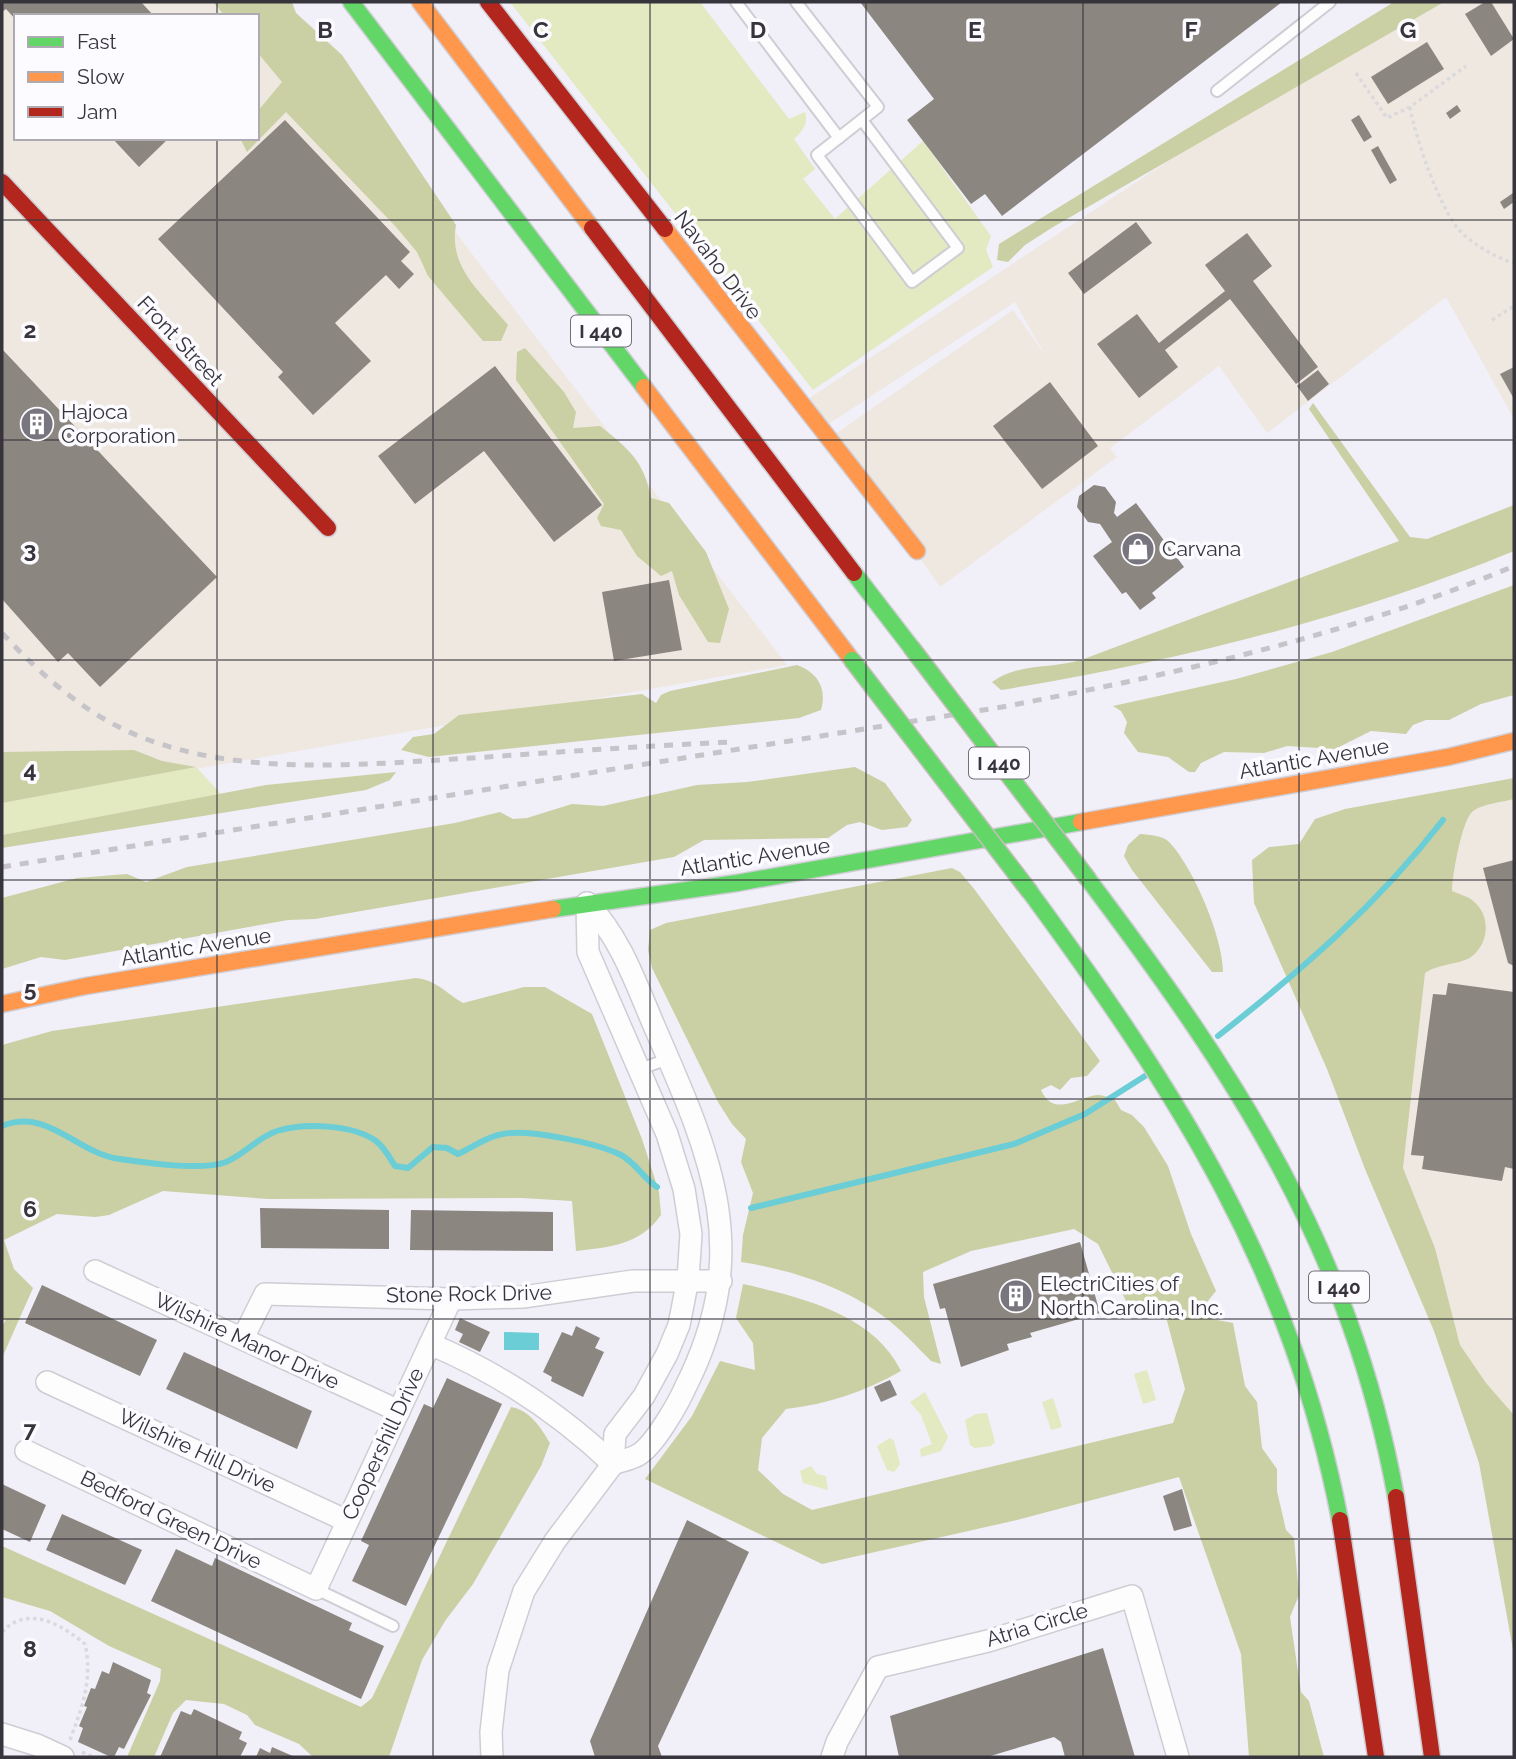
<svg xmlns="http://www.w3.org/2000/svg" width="1516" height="1759" font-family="Raleway,sans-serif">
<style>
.commercial{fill:#efe8e1;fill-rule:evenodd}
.green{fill:#e3e9c0}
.forest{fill:#cad0a3}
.water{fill:#6bcdd6}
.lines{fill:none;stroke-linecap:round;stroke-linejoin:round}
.stream{stroke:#6bcdd6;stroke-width:6}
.building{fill:#8c8681}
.lane-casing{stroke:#cfcdd4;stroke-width:14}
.street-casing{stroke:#cfcdd4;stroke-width:24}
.fast-casing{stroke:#cfcdd4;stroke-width:19}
.slow-casing{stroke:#cfcdd4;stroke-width:19}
.jam-casing{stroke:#cfcdd4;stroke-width:19}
.path{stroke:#dadadc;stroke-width:3.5;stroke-dasharray:3.5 3.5;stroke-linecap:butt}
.lane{stroke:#fdfdfe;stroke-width:10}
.street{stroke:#fdfdfe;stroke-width:21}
.fast{stroke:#63d668;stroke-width:16}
.slow{stroke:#ff974d;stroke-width:16}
.jam{stroke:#b3261e;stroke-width:16}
.rail{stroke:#c6c4c8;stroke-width:5;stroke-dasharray:9 9;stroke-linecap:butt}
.fast-bridge-casing{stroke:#c5bebc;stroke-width:19;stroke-linecap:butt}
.fast-bridge{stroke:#63d668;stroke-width:16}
.grid{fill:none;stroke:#37343c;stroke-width:2;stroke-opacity:0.55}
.labels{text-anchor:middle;stroke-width:7;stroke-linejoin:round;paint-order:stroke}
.shield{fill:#fcfbff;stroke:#727076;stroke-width:2}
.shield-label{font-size:19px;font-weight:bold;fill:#37343c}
.street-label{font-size:21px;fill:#37343c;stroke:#fcfbff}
.poi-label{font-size:21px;fill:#37343c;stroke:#fcfbff;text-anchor:start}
.grid-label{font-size:23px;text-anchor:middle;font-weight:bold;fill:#37343c;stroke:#fcfbff;stroke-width:7;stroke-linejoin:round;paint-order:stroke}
</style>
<rect width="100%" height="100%" fill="#f1eff8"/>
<g class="commercial">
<path d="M2 2H279L787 665 2 803ZM16 16H257V138H16Z"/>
<polygon points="1409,2 1514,2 1514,419 1446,297 1267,433 1219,366 1110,448 1117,457 940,587 834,435 1013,310 1045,355 1015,302 827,425 808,399"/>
<polygon points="1514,778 1514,1507 1389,1206 1447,797"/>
</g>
<g class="green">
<path d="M510 2H700L789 119 805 112C809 124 802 131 794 139L815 169 803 179 835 219 923 141 991 236 986 250 993 267 813 390Z"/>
<polygon points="196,767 221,794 2,835 2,803"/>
<polygon points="1147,1370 1156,1400 1143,1404 1134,1374"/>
<polygon points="925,1392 948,1437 941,1451 921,1457 920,1449 932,1444 921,1415 910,1402"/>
<polygon points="1053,1398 1062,1427 1051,1430 1042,1402"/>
<polygon points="987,1413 995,1442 991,1446 975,1448 970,1445 965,1420 976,1414"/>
<polygon points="890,1438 894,1441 900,1464 894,1472 887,1470 877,1446"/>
<polygon points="811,1466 817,1474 826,1476 828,1490 803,1483 800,1471"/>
</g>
<g class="forest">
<path d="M213 2H292L296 13 342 55 456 225C448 268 482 293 508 325L501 341H483L428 276 417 252 396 227 286 112 247 152 240 138H257V112L282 82 257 52V16H225Z"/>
<polygon points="1394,2 1444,2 1053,227 1025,245 1008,262 997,260 999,244"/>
<path d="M525 348 564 392 576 412 573 428 600 426C629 449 644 461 651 498L669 503 706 552 729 609 720 643 708 642 679 595 672 571 661 576 637 556 621 530 601 526 597 518 604 504 516 380 517 352Z"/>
<path d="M1313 403 1410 537 1427 539 1514 505V551C1351 618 1175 662 1001 690L992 682C1017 663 1051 669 1081 660L1399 541 1309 409Z"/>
<polygon points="1514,585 1514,695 1481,704 1449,720 1426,720 1413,725 1406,734 1371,731 1335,749 1287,746 1264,753 1224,752 1201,763 1195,772 1189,772 1168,757 1138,752 1124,733 1127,722 1121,711 1113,706 1236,679 1332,652"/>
<path d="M797 665C818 673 827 688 821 710L799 718 429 757 401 750 413 737 434 734 459 715 642 694 656 703 661 695 670 691Z"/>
<polygon points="134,750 162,761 196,767 2,803 2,752"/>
<polygon points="855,767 885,783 912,820 907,827 882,830 860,822 847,825 828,838 704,840 674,857 315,919 288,920 65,960 41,957 2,969 2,898 77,878 127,874 146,882 187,867 455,823 500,812 513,819 527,818 572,804 603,806 697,785 747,782"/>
<polygon points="396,772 390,780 366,790 2,848 2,835 266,785"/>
<path d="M1514 778V799C1502 802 1481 804 1472 812 1462 821 1452 876 1452 891 1458 894 1467 896 1472 900 1491 914 1490 943 1471 957 1459 965 1440 963 1425 973L1403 1168 1435 1248 1460 1345 1486 1383 1514 1415V1655L1479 1463 1434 1331 1365 1169 1327 1069 1254 903 1252 860 1269 847 1299 844 1315 819 1345 809Z"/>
<path d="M1140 834C1150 835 1163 835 1170 843 1194 869 1223 938 1223 972H1212L1132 870 1124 856 1128 845Z"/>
<path d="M952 868 960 872 975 890 1100 1061 1087 1076 1071 1078 1060 1090 1051 1085 1041 1090C1054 1119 1079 1096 1098 1095 1103 1095 1110 1098 1115 1100L1121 1110 1132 1115 1144 1127 1168 1166 1191 1234 1216 1291 1203 1307 1212 1319 1233 1323 1245 1386 1257 1402 1262 1448 1277 1469V1491L1286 1530 1294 1538 1299 1595 1290 1617 1301 1692 1309 1701 1324 1757H1249L1241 1654 1179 1477 1017 1520 822 1564 645 1479 692 1416 720 1361 755 1370 753 1343 736 1318 743 1284C800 1297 874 1314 901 1371 864 1392 828 1404 786 1409L762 1438 758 1470 783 1494 812 1510 1173 1423 1185 1389 1165 1313 1149 1316 1131 1311 1098 1244 1074 1229 971 1251 923 1272 924 1297 941 1364 931 1361C916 1346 901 1329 883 1316 845 1287 788 1269 741 1262L743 1235 753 1193 741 1162 746 1139 732 1124 718 1102 652 968 648 950 650 930 666 923Z"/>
<path d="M416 978C436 980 446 993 463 1003L524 987H545L592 1014 642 1139 659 1192 661 1215C640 1245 610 1247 576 1251L572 1201 522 1198 268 1199 163 1191 109 1215 95 1217 57 1214 4 1240 14 1269 33 1288 2 1358V1327L6 1319 2 1320V1045L52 1031Z"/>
<path d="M511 1407C530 1410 541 1428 550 1443L541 1466 473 1584 445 1621 422 1660 389 1757H313L299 1744 255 1725 247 1715 224 1704 186 1700 173 1713 154 1757H127L160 1681 161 1669 109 1646 50 1611 2 1597V1546L361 1707 372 1698Z"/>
</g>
<polygon class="water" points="504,1332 539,1333 539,1350 504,1350"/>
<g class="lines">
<g class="stream">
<path d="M1218 1036C1303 969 1376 906 1443 820"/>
<path d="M2 1126C48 1107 77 1154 120 1159 147 1163 202 1171 226 1162 244 1155 258 1137 277 1131 304 1123 352 1124 376 1141 384 1147 390 1158 395 1166L408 1168 433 1147 447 1148 458 1154C472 1148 487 1136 503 1134 529 1129 597 1143 621 1155 636 1163 643 1178 657 1187"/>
<polyline points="751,1208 1014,1144 1085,1114 1145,1076"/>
</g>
</g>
<g class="building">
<polygon points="2,2 141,2 154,16 16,16 16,20 6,9 2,12"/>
<polygon points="860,2 1282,2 1002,216 985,194 971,204 907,120 934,99"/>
<polygon points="1485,2 1491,2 1514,39 1491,56 1465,14"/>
<polygon points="1427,42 1444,69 1388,104 1371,77"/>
<polygon points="1457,105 1461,111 1450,119 1446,113"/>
<polygon points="1359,115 1372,137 1364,142 1351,120"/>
<polygon points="285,120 410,252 401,261 414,274 399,289 386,275 335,323 371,361 313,415 278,377 283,372 158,239"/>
<polygon points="112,138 169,138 139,167"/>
<polygon points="1378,146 1397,180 1390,184 1371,150"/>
<polygon points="1513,193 1514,202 1504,209 1500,202"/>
<polygon points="1136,222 1152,243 1084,294 1068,273"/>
<polygon points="1247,233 1272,266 1253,281 1318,367 1296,384 1230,299 1165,350 1178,367 1139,398 1097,344 1137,314 1159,343 1225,291 1205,265"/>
<polygon points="2,349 217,577 100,687 68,653 58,662 2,599"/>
<polygon points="495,366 602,505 554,542 484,451 415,504 378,456"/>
<polygon points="1514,367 1514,399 1500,374"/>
<polygon points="1318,370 1329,384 1308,401 1297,386"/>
<polygon points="1050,382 1098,446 1042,489 993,426"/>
<polygon points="1094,485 1105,487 1116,502 1114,513 1117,517 1136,503 1184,567 1152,593 1156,598 1140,610 1126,592 1122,594 1093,556 1112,542 1100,524 1088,522 1077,507 1079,496"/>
<polygon points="669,580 682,650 614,661 602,592"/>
<polygon points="1514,860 1514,966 1508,963 1483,868"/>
<polygon points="1448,983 1514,992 1514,1169 1505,1167 1502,1181 1422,1169 1424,1156 1411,1155 1433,994 1446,995"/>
<polygon points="260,1208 389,1210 389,1249 261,1248"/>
<polygon points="411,1210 553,1212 553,1251 410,1250"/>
<polygon points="1080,1242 1100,1313 1030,1333 1032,1337 1007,1344 1009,1350 961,1367 945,1308 940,1309 933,1284"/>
<polygon points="42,1285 157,1340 140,1376 25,1323"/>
<polygon points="460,1318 490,1332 480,1352 459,1342 463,1334 455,1330"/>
<polygon points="576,1326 600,1338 595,1348 604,1352 583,1397 551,1381 552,1377 543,1372 562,1332 572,1336"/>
<polygon points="184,1352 312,1411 297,1449 166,1389"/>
<polygon points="447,1378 502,1404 406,1606 352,1581 369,1545 361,1541 424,1404 433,1408"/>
<polygon points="890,1380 897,1395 881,1402 874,1387"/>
<polygon points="2,1484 46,1505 30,1542 2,1529"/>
<polygon points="1182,1489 1192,1526 1174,1531 1163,1496"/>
<polygon points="62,1514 142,1550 125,1585 46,1550"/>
<polygon points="687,1520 749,1552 658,1746 662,1757 595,1757 590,1741"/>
<polygon points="176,1549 212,1566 215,1558 352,1623 349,1630 384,1646 361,1699 151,1601"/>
<polygon points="1103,1648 1135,1757 1065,1757 1061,1742 1054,1737 987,1757 899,1757 890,1716"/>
<polygon points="113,1662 151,1680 147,1693 151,1695 124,1749 119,1747 114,1757 111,1757 78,1742 83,1728 79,1726 87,1707 84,1706 91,1688 95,1689 102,1671 109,1674"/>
<polygon points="194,1709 242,1732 239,1739 247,1743 240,1757 160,1757 181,1711 191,1715"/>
<polygon points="272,1747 295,1757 256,1757 260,1748 270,1753"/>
</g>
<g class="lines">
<defs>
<g id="lane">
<polyline points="736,2 839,138"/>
<polyline points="796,2 878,107 817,155 912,282 958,248 862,120"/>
<polyline points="1217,91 1330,2"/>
<polyline points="640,1069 668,1059"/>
<polyline points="316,1589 393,1626"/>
</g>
<g id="street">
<path d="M587 903C621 938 636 984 655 1028 711 1156 754 1250 686 1386 678 1404 654 1446 638 1455 631 1459 621 1461 613 1464"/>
<polyline points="95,1271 399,1411"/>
<polyline points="243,1338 265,1294 451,1299 523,1297 633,1281 721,1281"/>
<path d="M430 1344C499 1373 558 1412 613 1464"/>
<polyline points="47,1382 347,1521"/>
<polyline points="26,1451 316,1589 451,1299"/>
<polyline points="2,1734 37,1745 63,1757"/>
<polyline points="492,1757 491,1732 498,1670 524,1591 555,1541 613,1464 615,1434 644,1396 667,1354 679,1325 688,1279 691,1234 684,1189 667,1134 588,952 587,903"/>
<polyline points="832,1757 837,1742 878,1667 988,1641 1132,1596 1178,1757"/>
</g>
<g id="fast">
<polyline points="351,2 644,387"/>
<polyline points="854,573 911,647"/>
<path d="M1088 879C1238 1078 1350 1247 1396 1497"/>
<path d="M1030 892C1179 1095 1291 1268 1340 1520"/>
<polyline points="553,909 737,883 1081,822"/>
</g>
<g id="slow">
<polyline points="420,2 592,228"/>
<polyline points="665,229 917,551"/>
<polyline points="644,387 852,660"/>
<polyline points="1081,822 1448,757 1514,741"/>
<polyline points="2,1004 86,986 553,909"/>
</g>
<g id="jam">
<polyline points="488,2 665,229"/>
<polyline points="2,182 328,528"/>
<polyline points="592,228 854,573"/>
<polyline points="1396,1497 1432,1757"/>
<polyline points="1340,1520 1376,1757"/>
</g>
</defs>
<use href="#lane" class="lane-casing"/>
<use href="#street" class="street-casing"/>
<use href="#fast" class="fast-casing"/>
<use href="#slow" class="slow-casing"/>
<use href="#jam" class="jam-casing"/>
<g class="path">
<polyline points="1356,73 1387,118 1410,107 1466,66"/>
<path d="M1410 107C1415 137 1441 213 1462 233 1477 247 1495 256 1514 264"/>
<polyline points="1492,320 1514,306"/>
<path d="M2 1632C28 1604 62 1625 85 1644 93 1679 82 1708 70 1740"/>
<polyline points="82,1752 93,1757"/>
</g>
<use href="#lane" class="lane"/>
<use href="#street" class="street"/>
<use href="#fast" class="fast"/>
<use href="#slow" class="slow"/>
<use href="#jam" class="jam"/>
<g class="rail">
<path d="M2 633C43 677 88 717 146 739 248 777 365 764 472 758 558 752 645 746 732 742"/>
<path d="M2 867 1002 707C1176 674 1350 635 1514 566"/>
</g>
<defs>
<g id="fast-bridge">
<polyline points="911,647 1088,879"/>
<polyline points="852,660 1030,892"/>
</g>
</defs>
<use href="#fast-bridge" class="fast-bridge-casing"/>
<use href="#fast-bridge" class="fast-bridge"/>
</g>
<path class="grid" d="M217 2V16M433 2V1757M650 2V1757M866 2V1757M1083 2V1757M1299 2V1757M217 138V1757M2 220H1514M2 440H1514M2 660H1514M2 880H1514M2 1099H1514M2 1319H1514M2 1539H1514"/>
<defs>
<symbol id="building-disc" viewBox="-11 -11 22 22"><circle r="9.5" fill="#78757e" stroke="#fcfbff"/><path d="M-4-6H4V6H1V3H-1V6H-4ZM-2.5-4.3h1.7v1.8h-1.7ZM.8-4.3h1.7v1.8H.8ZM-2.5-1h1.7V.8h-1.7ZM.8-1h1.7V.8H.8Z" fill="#fff"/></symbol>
<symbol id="shop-disc" viewBox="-11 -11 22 22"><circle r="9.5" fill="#78757e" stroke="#fcfbff"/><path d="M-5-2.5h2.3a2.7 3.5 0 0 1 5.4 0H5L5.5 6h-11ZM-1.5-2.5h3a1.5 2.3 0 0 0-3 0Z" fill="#fff"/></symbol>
</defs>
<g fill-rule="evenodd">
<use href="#building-disc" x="18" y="405" width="38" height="38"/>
<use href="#shop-disc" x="1119" y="530" width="38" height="38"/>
<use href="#building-disc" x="997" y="1277" width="38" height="38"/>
</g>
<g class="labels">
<g class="shield">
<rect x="571" y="315.5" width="60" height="31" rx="5"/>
<rect x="969" y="747.5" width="60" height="31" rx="5"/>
<rect x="1309" y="1271.5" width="60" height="31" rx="5"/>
</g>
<g class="shield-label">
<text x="601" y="338">I 440</text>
<text x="999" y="770">I 440</text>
<text x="1339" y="1294">I 440</text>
</g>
<g class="street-label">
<text transform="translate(718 265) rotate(53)" y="7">Navaho Drive</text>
<text transform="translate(180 341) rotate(47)" y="7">Front Street</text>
<text transform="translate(1314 759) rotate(-10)" y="7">Atlantic Avenue</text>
<text transform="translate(755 857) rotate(-9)" y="7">Atlantic Avenue</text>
<text transform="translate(196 947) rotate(-9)" y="7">Atlantic Avenue</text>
<text transform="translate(469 1294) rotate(-1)" y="7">Stone Rock Drive</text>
<text transform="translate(247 1341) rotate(25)" y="7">Wilshire Manor Drive</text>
<text transform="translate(383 1444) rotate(-65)" y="7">Coopershill Drive</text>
<text transform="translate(197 1451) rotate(25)" y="7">Wilshire Hill Drive</text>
<text transform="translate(171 1520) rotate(26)" y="7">Bedford Green Drive</text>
<text transform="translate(1037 1625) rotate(-17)" y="7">Atria Circle</text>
</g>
<g class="poi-label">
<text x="61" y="419">Hajoca<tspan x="61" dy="24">Corporation</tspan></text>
<text x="1162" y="556">Carvana</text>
<text x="1040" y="1291">ElectriCities of<tspan x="1040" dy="24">North Carolina, Inc.</tspan></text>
</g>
</g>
<g class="grid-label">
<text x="325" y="38">B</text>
<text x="541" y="38">C</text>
<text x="758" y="38">D</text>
<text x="975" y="38">E</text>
<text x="1191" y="38">F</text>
<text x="1408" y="38">G</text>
<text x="30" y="338">2</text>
<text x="30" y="558">3</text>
<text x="30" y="778">4</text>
<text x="30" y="997">5</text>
<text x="30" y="1217">6</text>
<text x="30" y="1437">7</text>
<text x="30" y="1657">8</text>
</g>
<rect width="1516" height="1759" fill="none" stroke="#37343c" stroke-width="7"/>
<rect x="14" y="14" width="245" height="126" fill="#fcfbff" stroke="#adabb1" stroke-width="2"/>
<rect x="28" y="37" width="35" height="10" fill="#63d668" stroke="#adabb1" stroke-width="2"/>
<text x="77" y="49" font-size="21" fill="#37343c">Fast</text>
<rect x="28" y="72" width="35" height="10" fill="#ff974d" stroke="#adabb1" stroke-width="2"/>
<text x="77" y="84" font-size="21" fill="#37343c">Slow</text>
<rect x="28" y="107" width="35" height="10" fill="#b3261e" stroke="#adabb1" stroke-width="2"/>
<text x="77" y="119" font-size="21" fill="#37343c">Jam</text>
</svg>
